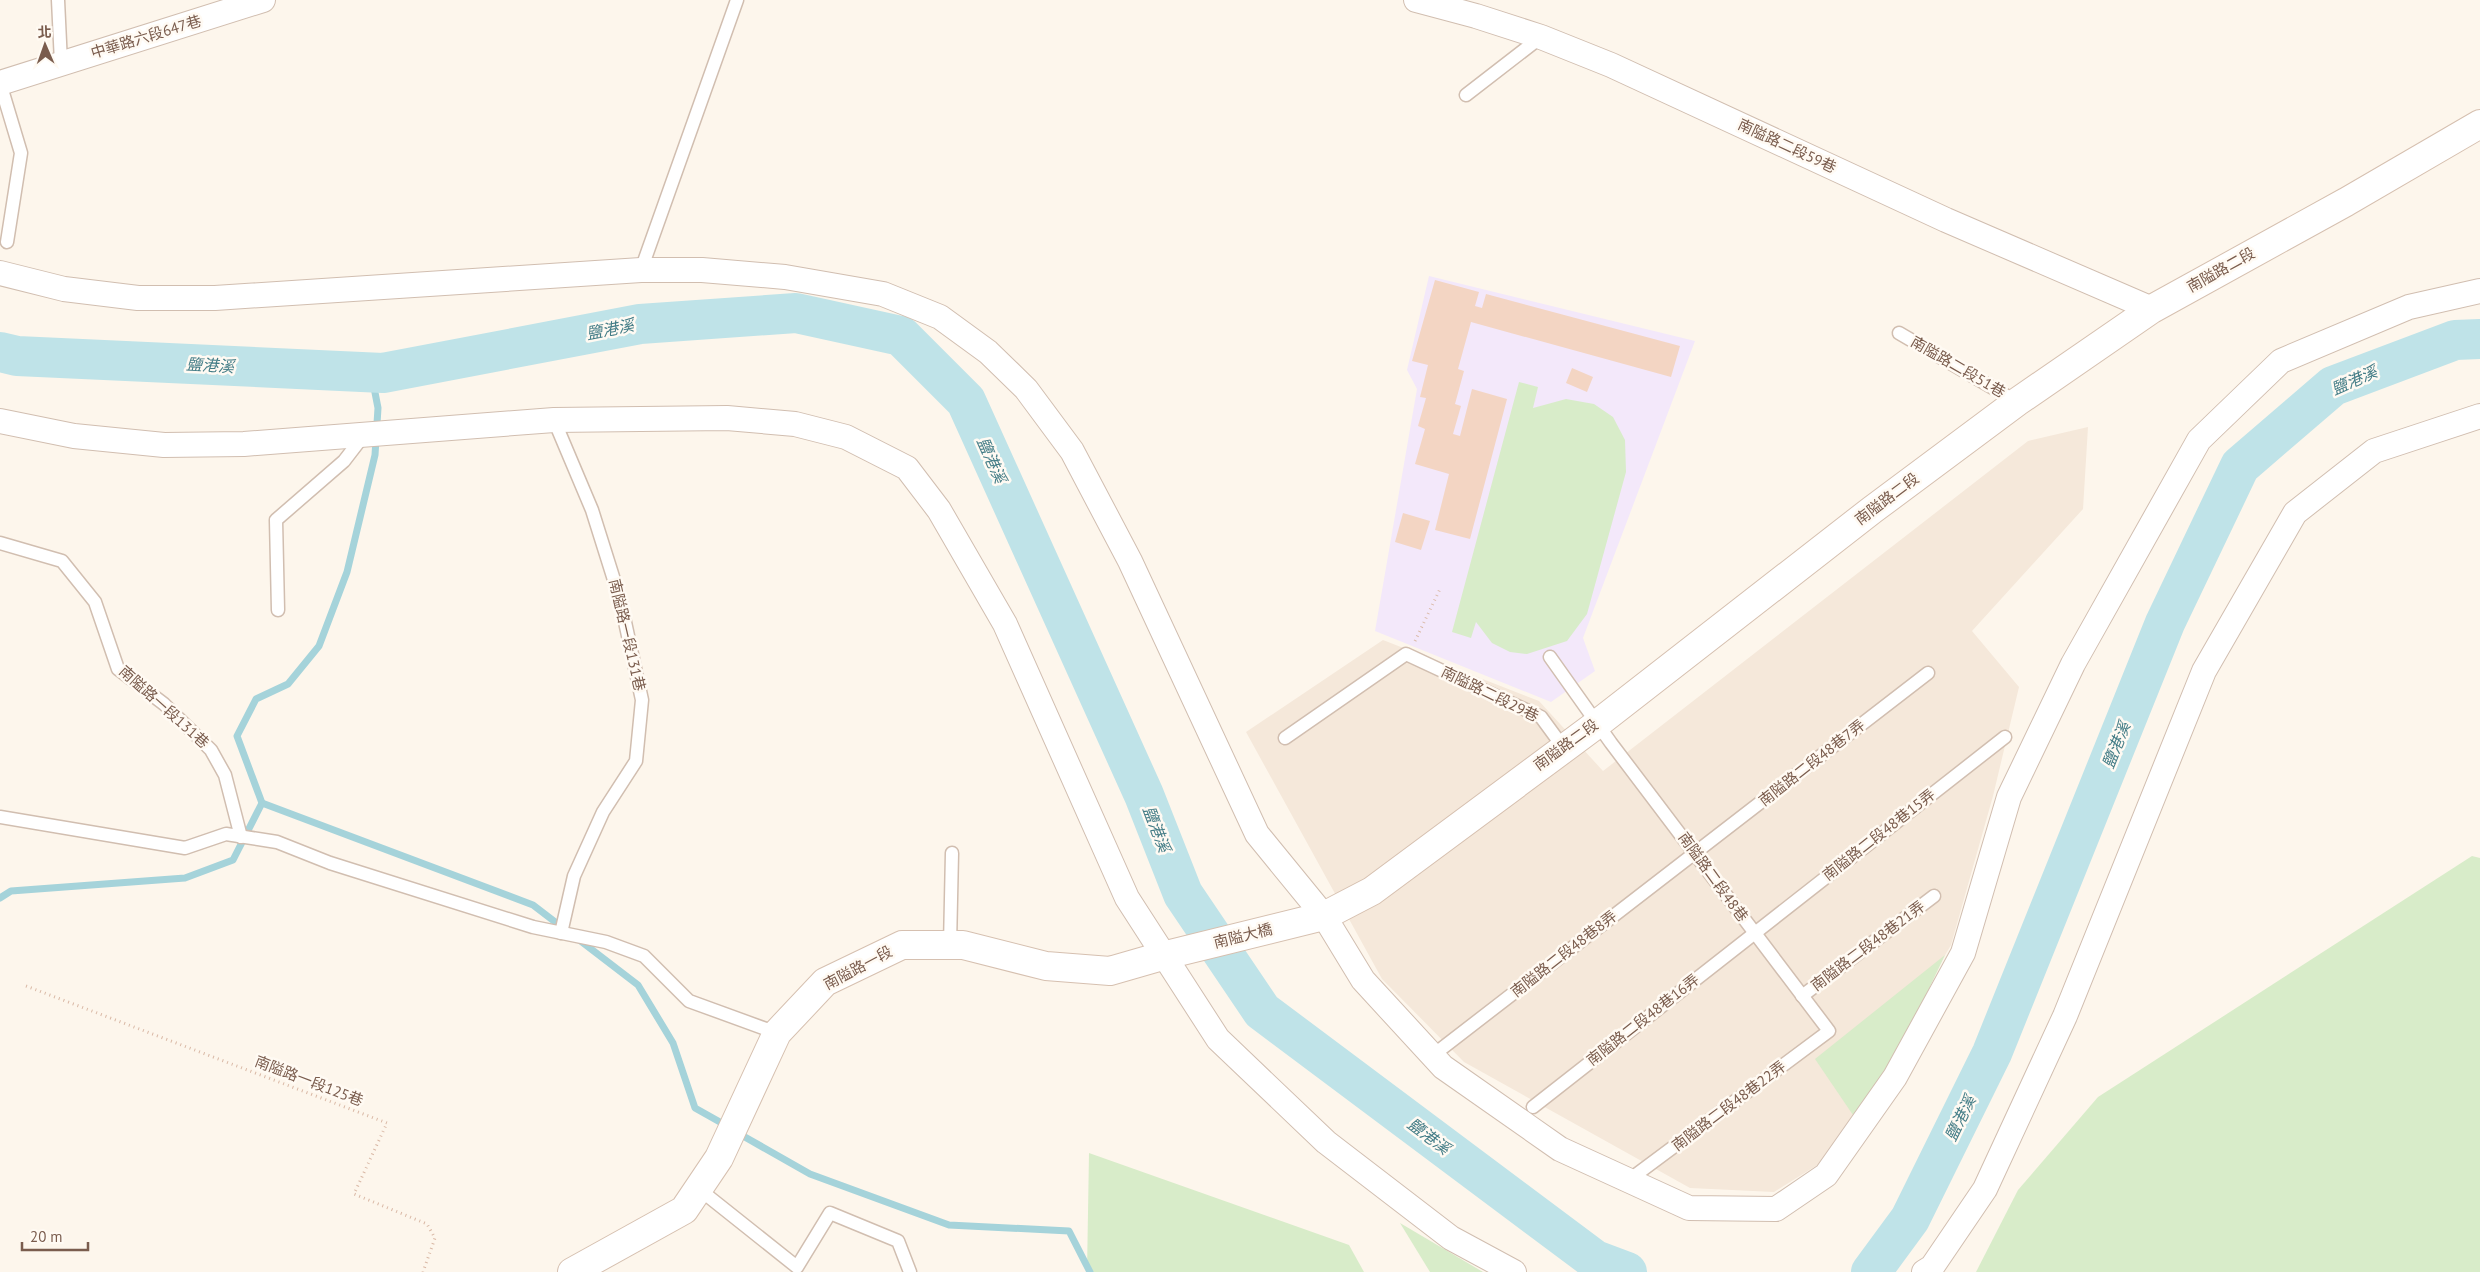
<svg xmlns="http://www.w3.org/2000/svg" width="2480" height="1272" font-family="'PT Sans','Noto Sans TC',sans-serif">
<style>
.residential{fill:#f5e8da}
.education{fill:#f3e8fa}
.green{fill:#d8ecc9}
.lines{fill:none;stroke-linecap:round;stroke-linejoin:round}
.stream{stroke:#a5d3da;stroke-width:7}
.river{stroke:#bfe3e8;stroke-width:40}
.building{fill:#f3d5c3}
.lane-casing{stroke:#d1beb0;stroke-width:15}
.street-casing{stroke:#d1beb0;stroke-width:26}
.secondary-casing{stroke:#d6c0b0;stroke-width:30}
.path{stroke:#d9b8a5;stroke-width:3;stroke-dasharray:1 4;stroke-linecap:butt}
.lane{stroke:#fff;stroke-width:12}
.street{stroke:#fff;stroke-width:24}
.secondary{stroke:#fff;stroke-width:28}
.labels{text-anchor:middle;stroke-width:5;stroke-linejoin:round;paint-order:stroke}
.street-label{font-size:15px;fill:#7a5c4d;stroke:#fffaf3}
.water-label{font-size:16px;font-style:italic;fill:#437c86;stroke:#fffaf3}
</style>
<rect width="100%" height="100%" fill="#fdf6ec"/>
<polygon class="residential" points="2088,427 2083,509 1972,631 2019,687 1993,796 1951,945 1827,1159 1774,1192 1690,1188 1464,1062 1382,979 1246,732 1383,640 1539,701 1603,771 2028,441"/>
<polygon class="education" points="1429,276 1695,341 1583,638 1595,671 1551,702 1375,631 1417,389 1407,370"/>
<g class="green">
<polygon points="1519,382 1538,387 1533,408 1566,399 1594,404 1613,417 1625,440 1626,472 1587,614 1567,641 1527,654 1510,652 1492,643 1476,622 1471,638 1452,632"/>
<polygon points="2472,856 2480,858 2480,1272 1976,1272 2018,1190 2098,1097"/>
<polygon points="1945,955 1903,1043 1855,1118 1815,1059"/>
<polygon points="1089,1153 1349,1245 1364,1272 1087,1272"/>
<polygon points="1400,1223 1483,1272 1430,1272"/>
</g>
<g class="lines">
<g class="stream">
<polyline points="262,803 533,905 563,928"/>
<polyline points="0,898 11,891 185,878 233,860 262,803 237,736 256,699 288,684 319,646 347,572 375,455 378,408 371,372"/>
<polyline points="578,939 638,985 673,1043 695,1108 727,1126"/>
<polyline points="736,1132 810,1174 949,1225 1069,1231 1090,1272"/>
</g>
<g class="river">
<polyline points="0,352 17,356 383,373 640,324 796,313 901,336 966,401 1144,795 1183,894 1262,1011 1595,1260 1627,1272"/>
<polyline points="1871,1272 1910,1219 1992,1053 2165,623 2240,466 2333,386 2455,340 2480,339"/>
</g>
</g>
<g class="building">
<polygon points="1435,280 1479,292 1475,306 1482,308 1486,294 1680,346 1671,377 1471,322 1458,369 1464,371 1455,404 1461,406 1453,434 1460,436 1472,389 1507,399 1470,539 1435,530 1449,474 1415,464 1425,429 1418,426 1426,398 1420,397 1428,365 1412,361"/>
<polygon points="1572,368 1593,377 1587,392 1566,383"/>
<polygon points="1403,513 1430,521 1421,550 1395,542"/>
</g>
<g class="lines">
<defs>
<g id="lane">
<polyline points="58,0 61,63"/>
<polyline points="0,83 21,153 7,242"/>
<polyline points="1466,95 1541,37"/>
<polyline points="641,270 737,0"/>
<polyline points="1899,333 2017,402"/>
<polyline points="554,420 592,510 620,599 642,700 636,761 603,812 574,876 561,933"/>
<polyline points="0,543 62,561 95,602 118,669 164,704 211,750 225,775 241,837"/>
<polyline points="278,610 276,520 344,461 364,435"/>
<polyline points="1550,657 1611,743 1829,1031 1629,1180"/>
<polyline points="1285,738 1406,654 1541,717 1563,747"/>
<polyline points="0,817 185,848 226,834 277,842 330,863 533,927 606,942 644,956 689,1001 777,1033"/>
<polyline points="950,945 952,853"/>
<polyline points="1802,996 1934,896"/>
<polyline points="1432,1056 1928,673"/>
<polyline points="1533,1107 2005,737"/>
<polyline points="699,1189 797,1267 830,1213 898,1241 910,1272"/>
</g>
<g id="street">
<polyline points="1416,0 1476,16 1541,37 1611,65 1946,220 2152,309"/>
<polyline points="0,83 263,0"/>
<polyline points="0,273 64,289 138,298 215,298 641,270 702,270 785,277 883,294 940,317 988,352 1026,389 1072,451 1130,561 1257,834 1324,916 1363,980 1443,1067 1560,1149 1689,1208 1776,1209 1826,1175 1895,1077 1963,953 2009,797 2073,664 2199,440 2281,361 2409,307 2480,291"/>
<polyline points="0,421 74,436 164,445 244,444 554,420 727,418 795,424 846,437 907,468 939,510 1005,624 1127,898 1218,1039 1326,1142 1451,1238 1514,1272"/>
<polyline points="1924,1272 1932,1267 1985,1189 2065,1016 2204,671 2295,513 2374,451 2480,416"/>
</g>
<polyline id="secondary" points="572,1272 684,1210 719,1158 777,1033 825,982 902,945 963,945 1046,966 1110,971 1162,956 1324,916 1372,891 1597,724 1872,510 2017,402 2152,309 2346,202 2480,124"/>
</defs>
<use href="#lane" class="lane-casing"/>
<use href="#street" class="street-casing"/>
<use href="#secondary" class="secondary-casing"/>
<g class="path">
<polyline points="1415,641 1440,589"/>
<polyline points="26,986 387,1123 354,1194 427,1224 435,1238 423,1272"/>
</g>
<use href="#lane" class="lane"/>
<use href="#street" class="street"/>
<use href="#secondary" class="secondary"/>
</g>
<g class="labels">
<g class="street-label">
<text transform="translate(146 37) rotate(-17)" y="5">中華路六段647巷</text>
<text transform="translate(1787 146) rotate(25)" y="5">南隘路二段59巷</text>
<text transform="translate(2221 270) rotate(-29)" y="5">南隘路二段</text>
<text transform="translate(1958 367) rotate(30)" y="5">南隘路二段51巷</text>
<text transform="translate(1887 499) rotate(-37)" y="5">南隘路二段</text>
<text transform="translate(627 635) rotate(77)" y="5">南隘路一段131巷</text>
<text transform="translate(1490 694) rotate(26)" y="5">南隘路二段29巷</text>
<text transform="translate(164 707) rotate(42)" y="5">南隘路一段131巷</text>
<text transform="translate(1566 745) rotate(-36)" y="5">南隘路二段</text>
<text transform="translate(1812 763) rotate(-38)" y="5">南隘路二段48巷7弄</text>
<text transform="translate(1879 835) rotate(-38)" y="5">南隘路二段48巷15弄</text>
<text transform="translate(1713 877) rotate(54)" y="5">南隘路二段48巷</text>
<text transform="translate(1243 936) rotate(-14)" y="5">南隘大橋</text>
<text transform="translate(1868 946) rotate(-37)" y="5">南隘路二段48巷21弄</text>
<text transform="translate(1564 954) rotate(-38)" y="5">南隘路二段48巷8弄</text>
<text transform="translate(858 968) rotate(-28)" y="5">南隘路一段</text>
<text transform="translate(1643 1020) rotate(-38)" y="5">南隘路二段48巷16弄</text>
<text transform="translate(309 1081) rotate(21)" y="5">南隘路一段125巷</text>
<text transform="translate(1729 1106) rotate(-37)" y="5">南隘路二段48巷22弄</text>
</g>
<g class="water-label">
<text transform="translate(610 329) rotate(-11)" y="6">鹽港溪</text>
<text transform="translate(210 365) rotate(3)" y="6">鹽港溪</text>
<text transform="translate(2354 380) rotate(-24)" y="6">鹽港溪</text>
<text transform="translate(992 460) rotate(66)" y="6">鹽港溪</text>
<text transform="translate(2116 745) rotate(-68)" y="6">鹽港溪</text>
<text transform="translate(1157 829) rotate(69)" y="6">鹽港溪</text>
<text transform="translate(1960 1118) rotate(-64)" y="6">鹽港溪</text>
<text transform="translate(1429 1136) rotate(37)" y="6">鹽港溪</text>
</g>
</g>
<g transform="translate(45 45) rotate(358)" stroke="#fffaf3" stroke-width="4" paint-order="stroke">
<path d="M0-4L9 19L0 12L-9 19Z" fill="#7a5c4d"/>
<text y="-8" font-size="14" font-weight="bold" text-anchor="middle" fill="#7a5c4d">北</text>
</g>
<path d="M22 1242v8h66v-8" fill="none" stroke="#7a5c4d" stroke-width="2.5"/>
<text x="30" y="1242" font-size="15" fill="#7a5c4d" stroke="#fffaf3" stroke-width="4" paint-order="stroke">20 m</text>
</svg>
